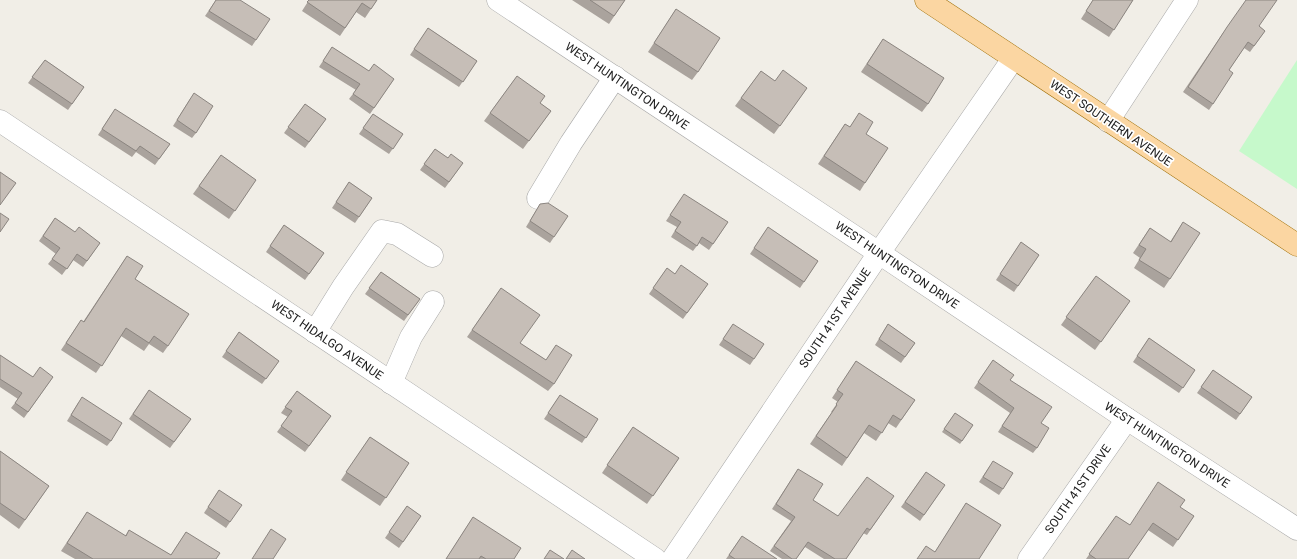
<svg xmlns="http://www.w3.org/2000/svg" width="1297" height="559" font-family="Roboto,sans-serif">
<style>
.park{fill:#c6f9cb}
.lines{fill:none;stroke-linecap:round;stroke-linejoin:round}
.minor-casing{stroke:#a8a8a8;stroke-width:23}
.major-casing{stroke:#9c6b01;stroke-width:23}
.minor{stroke:#fff;stroke-width:22}
.major{stroke:#fbd6a2;stroke-width:22}
.wall{fill:#aaa39d}
.building{fill:#c6beb7;stroke:#8b8580}
.labels{text-anchor:middle;stroke-width:3.5;stroke-linejoin:round;paint-order:stroke}
.street-label{font-size:12px;fill:#212121;stroke:#fff}
</style>
<rect width="100%" height="100%" fill="#f1eee7"/>
<polygon class="park" points="1297,60 1297,189 1239,151"/>
<g class="lines">
<defs>
<g id="minor">
<polyline points="498,0 879,253 1127,419 1297,529"/>
<polyline points="0,121 655,559"/>
<polyline points="1108,121 1187,0"/>
<polyline points="538,198 571,143 615,77"/>
<polyline points="315,332 343,287 382,231 397,234 432,256"/>
<polyline points="391,383 411,337 433,302"/>
<polyline points="673,559 879,253 1013,59"/>
<polyline points="1029,559 1127,419"/>
</g>
<polyline id="major" points="926,0 1297,245"/>
</defs>
<use href="#minor" class="minor-casing"/>
<use href="#major" class="major-casing"/>
<use href="#minor" class="minor"/>
<use href="#major" class="major"/>
</g>
<g class="wall">
<polygon points="216,0 240,0 256,40 252,46 205,16"/>
<polygon points="309,0 377,0 365,18 356,12 340,36 302,11"/>
<polygon points="572,0 625,0 609,24"/>
<polygon points="1093,0 1133,0 1109,37 1081,19"/>
<polygon points="676,9 698,72 692,80 648,52"/>
<polygon points="1259,26 1265,31 1250,52 1244,48 1229,70 1213,104 1209,110 1183,92 1223,33"/>
<polygon points="428,28 477,61 459,87 410,55"/>
<polygon points="883,39 928,104 922,112 861,72"/>
<polygon points="332,47 369,71 394,79 370,114 349,99 356,90 319,67"/>
<polygon points="45,60 84,87 68,110 28,83"/>
<polygon points="761,71 775,81 807,88 774,134 735,106"/>
<polygon points="517,76 540,103 551,111 523,149 484,121"/>
<polygon points="190,99 196,133 192,138 173,126"/>
<polygon points="305,104 326,119 305,148 284,133"/>
<polygon points="859,113 866,134 865,183 860,191 818,164 845,124 850,127"/>
<polygon points="373,114 403,134 389,154 359,134"/>
<polygon points="111,115 170,144 155,165 136,152 132,157 98,135"/>
<polygon points="435,149 448,158 463,163 445,188 420,170"/>
<polygon points="221,155 256,180 229,219 193,194"/>
<polygon points="349,182 372,198 355,223 332,208"/>
<polygon points="680,200 728,222 709,250 699,243 693,251 671,237 677,227 666,221"/>
<polygon points="540,204 554,237 550,243 526,227"/>
<polygon points="55,218 75,232 100,243 83,267 73,260 62,275 48,264 56,254 39,241"/>
<polygon points="1183,222 1170,279 1164,288 1134,268 1140,258 1133,253 1150,228 1170,242"/>
<polygon points="284,225 324,253 305,280 266,252"/>
<polygon points="768,227 818,261 800,288 750,254"/>
<polygon points="1021,242 1039,255 1014,292 996,280"/>
<polygon points="127,256 135,279 168,346 163,353 149,344 144,351 121,336 96,373 61,350 81,320 83,322"/>
<polygon points="667,268 675,274 708,284 683,319 649,294"/>
<polygon points="381,272 420,299 404,321 365,294"/>
<polygon points="1096,276 1130,301 1095,350 1061,325"/>
<polygon points="501,288 520,343 546,360 556,345 554,384 548,391 467,337"/>
<polygon points="733,324 754,359 750,365 719,345"/>
<polygon points="888,324 915,343 901,363 875,345"/>
<polygon points="239,332 279,361 262,384 222,357"/>
<polygon points="1149,338 1195,370 1179,393 1133,362"/>
<polygon points="0,355 33,377 53,377 24,418 11,408 18,399 0,387"/>
<polygon points="993,360 1010,380 1041,423 1037,448 1033,453 998,432 1010,413 974,388"/>
<polygon points="856,361 915,400 896,428 888,423 876,441 864,433 842,466 810,444 832,412 831,412 838,402 832,398"/>
<polygon points="1213,370 1252,397 1236,420 1197,393"/>
<polygon points="149,390 191,419 170,448 129,419"/>
<polygon points="297,391 331,416 305,452 277,432 288,417 281,413"/>
<polygon points="560,395 598,419 582,443 544,419"/>
<polygon points="78,403 111,441 107,446 67,421"/>
<polygon points="955,413 973,425 960,444 942,432"/>
<polygon points="633,427 679,458 647,504 602,473"/>
<polygon points="370,437 409,463 380,506 341,480"/>
<polygon points="0,451 49,486 19,529 0,515"/>
<polygon points="989,467 1003,489 999,495 979,482"/>
<polygon points="798,469 813,500 838,516 894,496 867,535 863,533 846,559 824,559 805,547 796,559 782,559 770,551 791,521 772,509"/>
<polygon points="926,472 945,485 920,521 901,507"/>
<polygon points="219,490 230,522 226,528 204,513"/>
<polygon points="966,503 1001,525 935,552 961,511"/>
<polygon points="407,506 421,516 399,548 385,538"/>
<polygon points="87,512 125,536 129,530 171,555 186,532 216,559 75,559 61,551"/>
<polygon points="1116,516 1130,525 1194,516 1173,547 1148,530 1128,559 1086,559"/>
<polygon points="473,517 514,559 446,559"/>
<polygon points="742,536 776,559 726,559"/>
</g>
<g class="building">
<polygon points="216,0 240,0 270,19 256,40 209,11"/>
<polygon points="309,0 377,0 371,9 362,3 345,28 307,2"/>
<polygon points="590,0 625,0 614,16"/>
<polygon points="1093,0 1133,0 1114,30 1086,11"/>
<polygon points="1246,0 1277,0 1259,26 1265,31 1254,46 1248,42 1229,70 1233,73 1213,104 1188,87 1227,27"/>
<polygon points="676,9 720,38 698,72 654,43"/>
<polygon points="428,28 477,61 463,82 414,49"/>
<polygon points="883,39 944,78 928,104 867,64"/>
<polygon points="332,47 369,71 374,64 394,79 374,108 353,94 360,84 323,61"/>
<polygon points="45,60 84,87 72,104 32,77"/>
<polygon points="783,70 807,88 780,126 741,98 761,71 775,81"/>
<polygon points="517,76 545,96 540,103 551,111 529,141 490,113"/>
<polygon points="194,93 213,106 196,133 177,120"/>
<polygon points="305,104 326,119 309,142 288,127"/>
<polygon points="115,109 170,144 159,159 140,146 136,151 102,129"/>
<polygon points="859,113 873,122 866,134 888,148 865,183 824,156 845,124 850,127"/>
<polygon points="373,114 403,134 393,149 363,128"/>
<polygon points="435,149 448,158 451,154 463,163 449,182 424,164"/>
<polygon points="221,155 256,180 235,211 199,186"/>
<polygon points="0,172 16,183 0,205"/>
<polygon points="349,182 372,198 359,217 336,202"/>
<polygon points="684,194 728,222 713,244 702,237 697,246 675,231 681,222 670,215"/>
<polygon points="548,203 568,216 554,237 530,221 540,204"/>
<polygon points="0,213 9,219 0,232"/>
<polygon points="55,218 75,232 79,227 100,243 87,261 77,254 67,269 52,259 60,248 43,236"/>
<polygon points="1183,222 1200,233 1170,279 1139,260 1146,249 1139,245 1150,228 1171,242"/>
<polygon points="284,225 324,253 309,274 270,246"/>
<polygon points="768,227 818,261 804,282 754,248"/>
<polygon points="1021,242 1039,255 1018,286 1000,274"/>
<polygon points="127,256 143,266 135,279 189,314 168,346 154,336 149,343 126,328 102,366 66,343 81,320 84,322"/>
<polygon points="681,265 708,284 687,313 653,288 667,268 675,274"/>
<polygon points="381,272 420,299 408,315 369,288"/>
<polygon points="1096,276 1130,301 1101,342 1066,317"/>
<polygon points="501,288 540,315 520,343 546,360 556,345 572,355 554,384 472,330"/>
<polygon points="733,324 764,344 754,359 723,339"/>
<polygon points="888,324 915,343 905,357 879,339"/>
<polygon points="239,332 279,361 266,379 226,351"/>
<polygon points="1149,338 1195,370 1183,388 1137,356"/>
<polygon points="0,355 33,377 40,367 53,377 28,412 15,403 22,393 0,379"/>
<polygon points="993,360 1014,375 1010,380 1052,407 1041,423 1049,428 1037,448 1002,426 1014,408 978,382"/>
<polygon points="856,361 915,400 901,420 893,415 882,433 869,425 847,458 816,436 837,405 836,404 843,394 837,390"/>
<polygon points="1213,370 1252,397 1240,414 1201,387"/>
<polygon points="149,390 191,419 174,442 133,414"/>
<polygon points="297,391 331,416 309,446 281,426 292,411 285,407"/>
<polygon points="560,395 598,419 586,438 548,413"/>
<polygon points="82,397 122,423 111,441 71,415"/>
<polygon points="955,413 973,425 962,441 944,429"/>
<polygon points="633,427 679,458 653,496 607,465"/>
<polygon points="370,437 409,463 386,498 346,472"/>
<polygon points="0,451 49,486 25,520 0,503"/>
<polygon points="993,461 1013,473 1003,489 983,477"/>
<polygon points="798,469 823,484 813,500 838,516 867,477 894,496 870,530 867,528 846,559 835,559 808,542 796,559 792,559 774,546 795,517 776,504"/>
<polygon points="926,472 945,485 924,515 905,502"/>
<polygon points="1158,482 1185,500 1180,507 1194,516 1178,540 1153,523 1128,559 1096,559 1089,554 1116,516 1130,525"/>
<polygon points="219,490 242,505 230,522 208,507"/>
<polygon points="966,503 1001,525 979,559 917,559 926,546 935,552"/>
<polygon points="407,506 421,516 403,542 389,532"/>
<polygon points="87,512 126,536 129,530 171,555 186,532 220,553 216,559 93,559 67,543"/>
<polygon points="473,517 521,548 514,559 486,559 481,556 479,559 446,559"/>
<polygon points="271,529 286,539 273,559 252,559"/>
<polygon points="742,536 777,559 735,559 729,555"/>
<polygon points="550,550 564,559 544,559"/>
<polygon points="572,550 585,559 566,559"/>
</g>
<g class="labels">
<g class="street-label">
<text transform="translate(627 86) rotate(34)" y="4">WEST HUNTINGTON DRIVE</text>
<text transform="translate(1111 123) rotate(34)" y="4">WEST SOUTHERN AVENUE</text>
<text transform="translate(897 265) rotate(34)" y="4">WEST HUNTINGTON DRIVE</text>
<text transform="translate(835 318) rotate(-56)" y="4">SOUTH 41ST AVENUE</text>
<text transform="translate(327 340) rotate(34)" y="4">WEST HIDALGO AVENUE</text>
<text transform="translate(1167 445) rotate(33)" y="4">WEST HUNTINGTON DRIVE</text>
<text transform="translate(1078 489) rotate(-55)" y="4">SOUTH 41ST DRIVE</text>
</g>
</g>
</svg>
